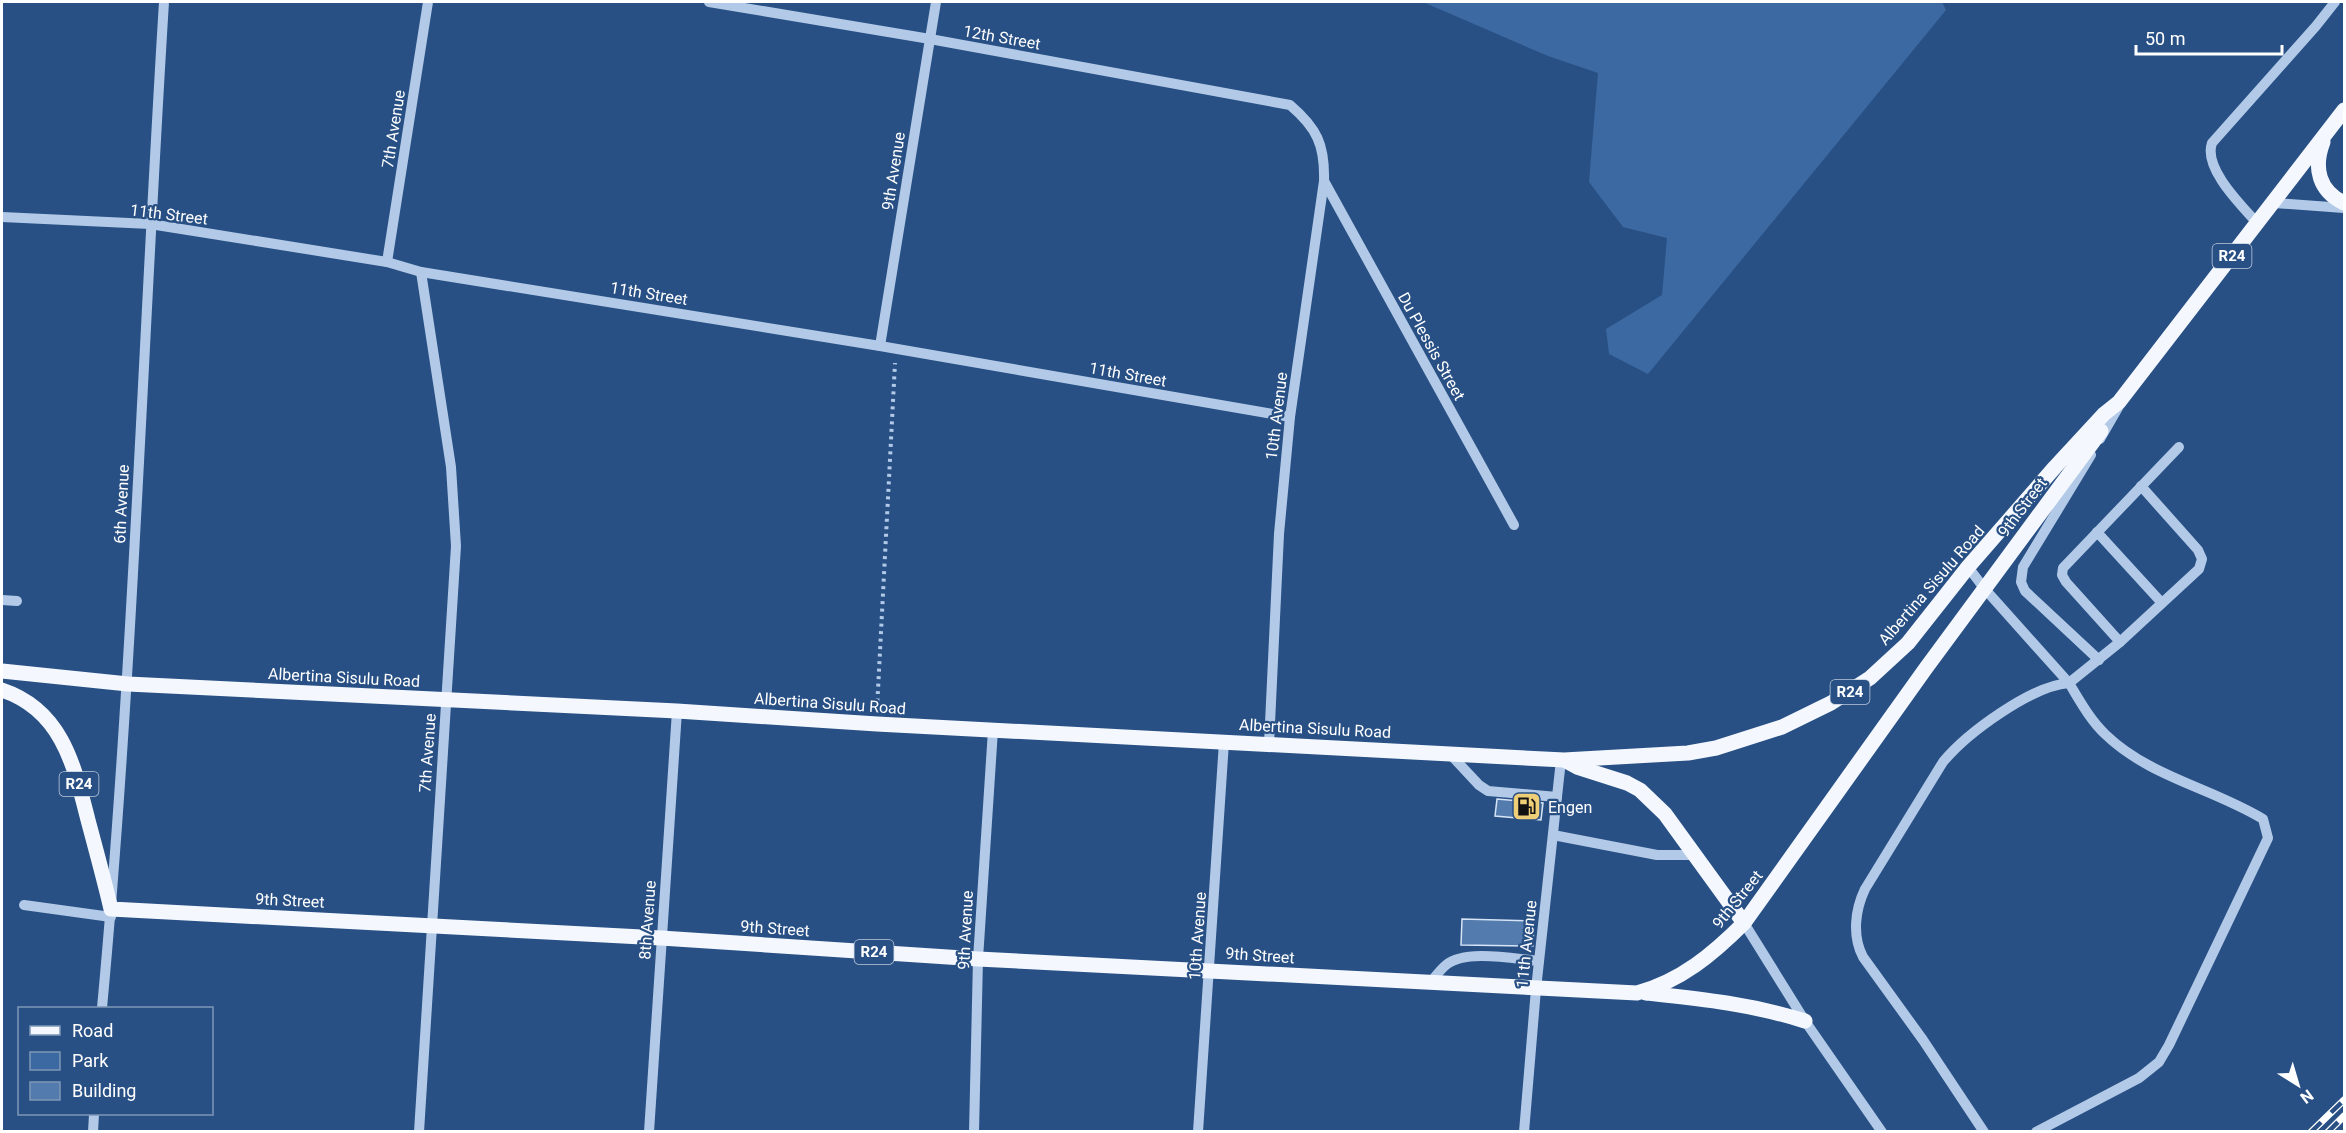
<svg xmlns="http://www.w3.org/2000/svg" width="2346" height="1133" font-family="Roboto,sans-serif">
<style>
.green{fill:#3c69a1}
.building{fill:#547bae;stroke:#d6e4f6;stroke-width:1.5}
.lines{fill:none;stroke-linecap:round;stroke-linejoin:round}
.path{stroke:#b2cae7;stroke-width:4;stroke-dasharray:3 4.5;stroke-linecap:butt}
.minor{stroke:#b2cae7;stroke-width:10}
.major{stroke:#f4f8fe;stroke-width:15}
.rail-casing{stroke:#fff;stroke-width:7}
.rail{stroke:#285085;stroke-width:4.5;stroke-dasharray:14;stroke-linecap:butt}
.labels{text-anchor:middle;stroke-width:4.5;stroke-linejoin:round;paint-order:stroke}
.shield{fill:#285085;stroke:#becada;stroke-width:1.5}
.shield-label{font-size:15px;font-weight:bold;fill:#fff}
.street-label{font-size:16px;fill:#fff;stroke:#285085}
.poi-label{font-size:16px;fill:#fff;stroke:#285085;text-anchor:start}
</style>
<rect width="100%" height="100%" fill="#285085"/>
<polygon class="green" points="1423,2 1942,2 1946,10 1648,374 1609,354 1606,329 1662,295 1667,238 1623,227 1589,182 1598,73 1548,56"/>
<g class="building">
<polygon points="1497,799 1543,803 1541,820 1495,816"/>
<polygon points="1462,919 1534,921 1533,946 1461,945"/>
</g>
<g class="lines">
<polyline class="path" points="877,709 895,363"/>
<g class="minor">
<path d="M709 2 930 39 1290 105C1317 128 1325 145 1324 181L1290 417 1279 534 1269 744"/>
<polyline points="1324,181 1514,525"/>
<polyline points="2274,203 2344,208"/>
<polyline points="2,217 150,224 387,262 421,272 880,346 1290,417"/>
<path d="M2257 223C2241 205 2203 168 2212 143L2316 26 2335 2"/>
<polyline points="387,262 428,2"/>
<polyline points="880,346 936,2"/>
<polyline points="2100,439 2119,406"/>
<polyline points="2091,455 2023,567 2021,582 2025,591 2099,660"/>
<polyline points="2097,532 2161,602"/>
<polyline points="1968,567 1984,588 2069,683"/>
<polyline points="2,600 17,601"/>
<polyline points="2120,642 2066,582 2062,575 2063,568 2179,447"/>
<polyline points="1450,754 1479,785 1488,791 1557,797"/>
<polyline points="1553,835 1657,855 1694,855"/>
<polyline points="24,905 111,917"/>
<polyline points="1744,923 1805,1021 1882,1132"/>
<path d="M1430 983C1435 977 1440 970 1446 965 1466 949 1514 959 1539 961"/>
<path d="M102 1008C133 674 143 337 164 2"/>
<polyline points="93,1132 94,1114"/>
<polyline points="419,1132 456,546 451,467 421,272"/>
<polyline points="649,1132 677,711"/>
<polyline points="974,1132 978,959 993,730"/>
<polyline points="1198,1132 1224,742"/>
<polyline points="1524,1132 1536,989 1561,760"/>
<path d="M1984 1132 1923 1040 1863 957C1852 936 1855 910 1865 889L1943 762C1967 733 2031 686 2069 683"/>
<path d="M2036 1132 2139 1078 2159 1062 2169 1045 2268 838 2263 819C2212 788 2150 777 2106 735 2090 720 2080 701 2069 683L2120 642 2199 569 2202 559 2198 550 2141 486"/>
</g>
<g class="major">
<path d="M2323 142C2313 168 2319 191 2344 203"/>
<polyline points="2,671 128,684 677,711 877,724 1564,760 1688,753 1716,748 1782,727 1831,703 1870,678 1908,643 1968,567 2055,467 2104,414 2119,402 2344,110"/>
<path d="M2 690C62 710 74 765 88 820 96 850 104 879 111 909L661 938 978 959 1637 993C1681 981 1713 954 1744 923L1926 668 2101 431"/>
<polyline points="1566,761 1577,767 1627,783 1640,790 1665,814 1744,923"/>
<path d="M1646 993C1702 999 1751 1004 1805 1021"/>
</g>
<defs>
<g id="rail">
<polyline points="2311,1132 2344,1100"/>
<polyline points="2328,1132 2344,1116"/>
</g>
</defs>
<use href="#rail" class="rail-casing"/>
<use href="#rail" class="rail"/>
</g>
<defs>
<symbol id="fuel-square" viewBox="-11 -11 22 22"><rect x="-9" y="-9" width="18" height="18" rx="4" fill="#efce78" stroke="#285085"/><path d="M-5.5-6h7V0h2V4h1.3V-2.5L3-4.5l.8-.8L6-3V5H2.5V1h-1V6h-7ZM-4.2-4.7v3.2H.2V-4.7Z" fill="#111"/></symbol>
</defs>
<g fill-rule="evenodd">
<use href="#fuel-square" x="1510" y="790" width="33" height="33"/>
</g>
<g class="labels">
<g class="shield">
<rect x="2212.5" y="244" width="39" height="24" rx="4.5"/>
<rect x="1830.5" y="680" width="39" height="24" rx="4.5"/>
<rect x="59.5" y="772" width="39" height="24" rx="4.5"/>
<rect x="854.5" y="940" width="39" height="24" rx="4.5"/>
</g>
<g class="shield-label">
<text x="2232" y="261">R24</text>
<text x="1850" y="697">R24</text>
<text x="79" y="789">R24</text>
<text x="874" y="957">R24</text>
</g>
<g class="street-label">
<text transform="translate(1002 37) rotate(10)" y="6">12th Street</text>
<text transform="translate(393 129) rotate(-81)" y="6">7th Avenue</text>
<text transform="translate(893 171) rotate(-81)" y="6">9th Avenue</text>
<text transform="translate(169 214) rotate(7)" y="6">11th Street</text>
<text transform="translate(649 293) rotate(9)" y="6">11th Street</text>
<text transform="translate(1432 346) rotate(61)" y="6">Du Plessis Street</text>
<text transform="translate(1128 374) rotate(10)" y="6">11th Street</text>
<text transform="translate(1276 416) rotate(-83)" y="6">10th Avenue</text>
<text transform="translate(121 504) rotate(-87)" y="6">6th Avenue</text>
<text transform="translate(2022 507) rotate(-53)" y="6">9th Street</text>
<text transform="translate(1931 585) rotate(-49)" y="6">Albertina Sisulu Road</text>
<text transform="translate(344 677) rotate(3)" y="6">Albertina Sisulu Road</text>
<text transform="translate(830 703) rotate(4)" y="6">Albertina Sisulu Road</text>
<text transform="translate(1315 728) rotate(3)" y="6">Albertina Sisulu Road</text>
<text transform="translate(427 753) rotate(-86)" y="6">7th Avenue</text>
<text transform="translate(1737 899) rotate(-51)" y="6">9th Street</text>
<text transform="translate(290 900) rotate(3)" y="6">9th Street</text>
<text transform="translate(647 920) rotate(-86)" y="6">8th Avenue</text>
<text transform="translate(775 928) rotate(4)" y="6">9th Street</text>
<text transform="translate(965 930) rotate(-87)" y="6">9th Avenue</text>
<text transform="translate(1197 936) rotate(-86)" y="6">10th Avenue</text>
<text transform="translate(1526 944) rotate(-84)" y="6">11th Avenue</text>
<text transform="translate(1260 955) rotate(4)" y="6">9th Street</text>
</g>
<g class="poi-label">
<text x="1548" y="813">Engen</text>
</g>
</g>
<rect width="2346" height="1133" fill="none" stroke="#ffffff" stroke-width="6"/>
<rect x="18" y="1007" width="195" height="108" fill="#285085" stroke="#7e96b6" stroke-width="1.5"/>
<rect x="30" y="1026" width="30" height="9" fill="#f4f8fe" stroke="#7e96b6" stroke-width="1.5"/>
<text x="72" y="1037" font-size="18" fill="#ffffff">Road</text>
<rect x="30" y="1052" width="30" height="18" fill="#3c69a1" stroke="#7e96b6" stroke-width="1.5"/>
<text x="72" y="1067" font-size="18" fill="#ffffff">Park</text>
<rect x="30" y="1082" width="30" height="18" fill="#547bae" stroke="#7e96b6" stroke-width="1.5"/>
<text x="72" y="1097" font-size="18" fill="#ffffff">Building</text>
<g transform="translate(2298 1085) rotate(143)" stroke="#285085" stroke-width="4.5" paint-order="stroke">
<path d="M0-4.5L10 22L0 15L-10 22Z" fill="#ffffff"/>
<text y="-9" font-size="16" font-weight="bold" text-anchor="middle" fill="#ffffff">N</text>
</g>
<path d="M2136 45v9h146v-9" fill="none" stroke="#ffffff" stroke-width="3"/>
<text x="2145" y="45" font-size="18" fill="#ffffff" stroke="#285085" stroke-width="4.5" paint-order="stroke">50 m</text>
</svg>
